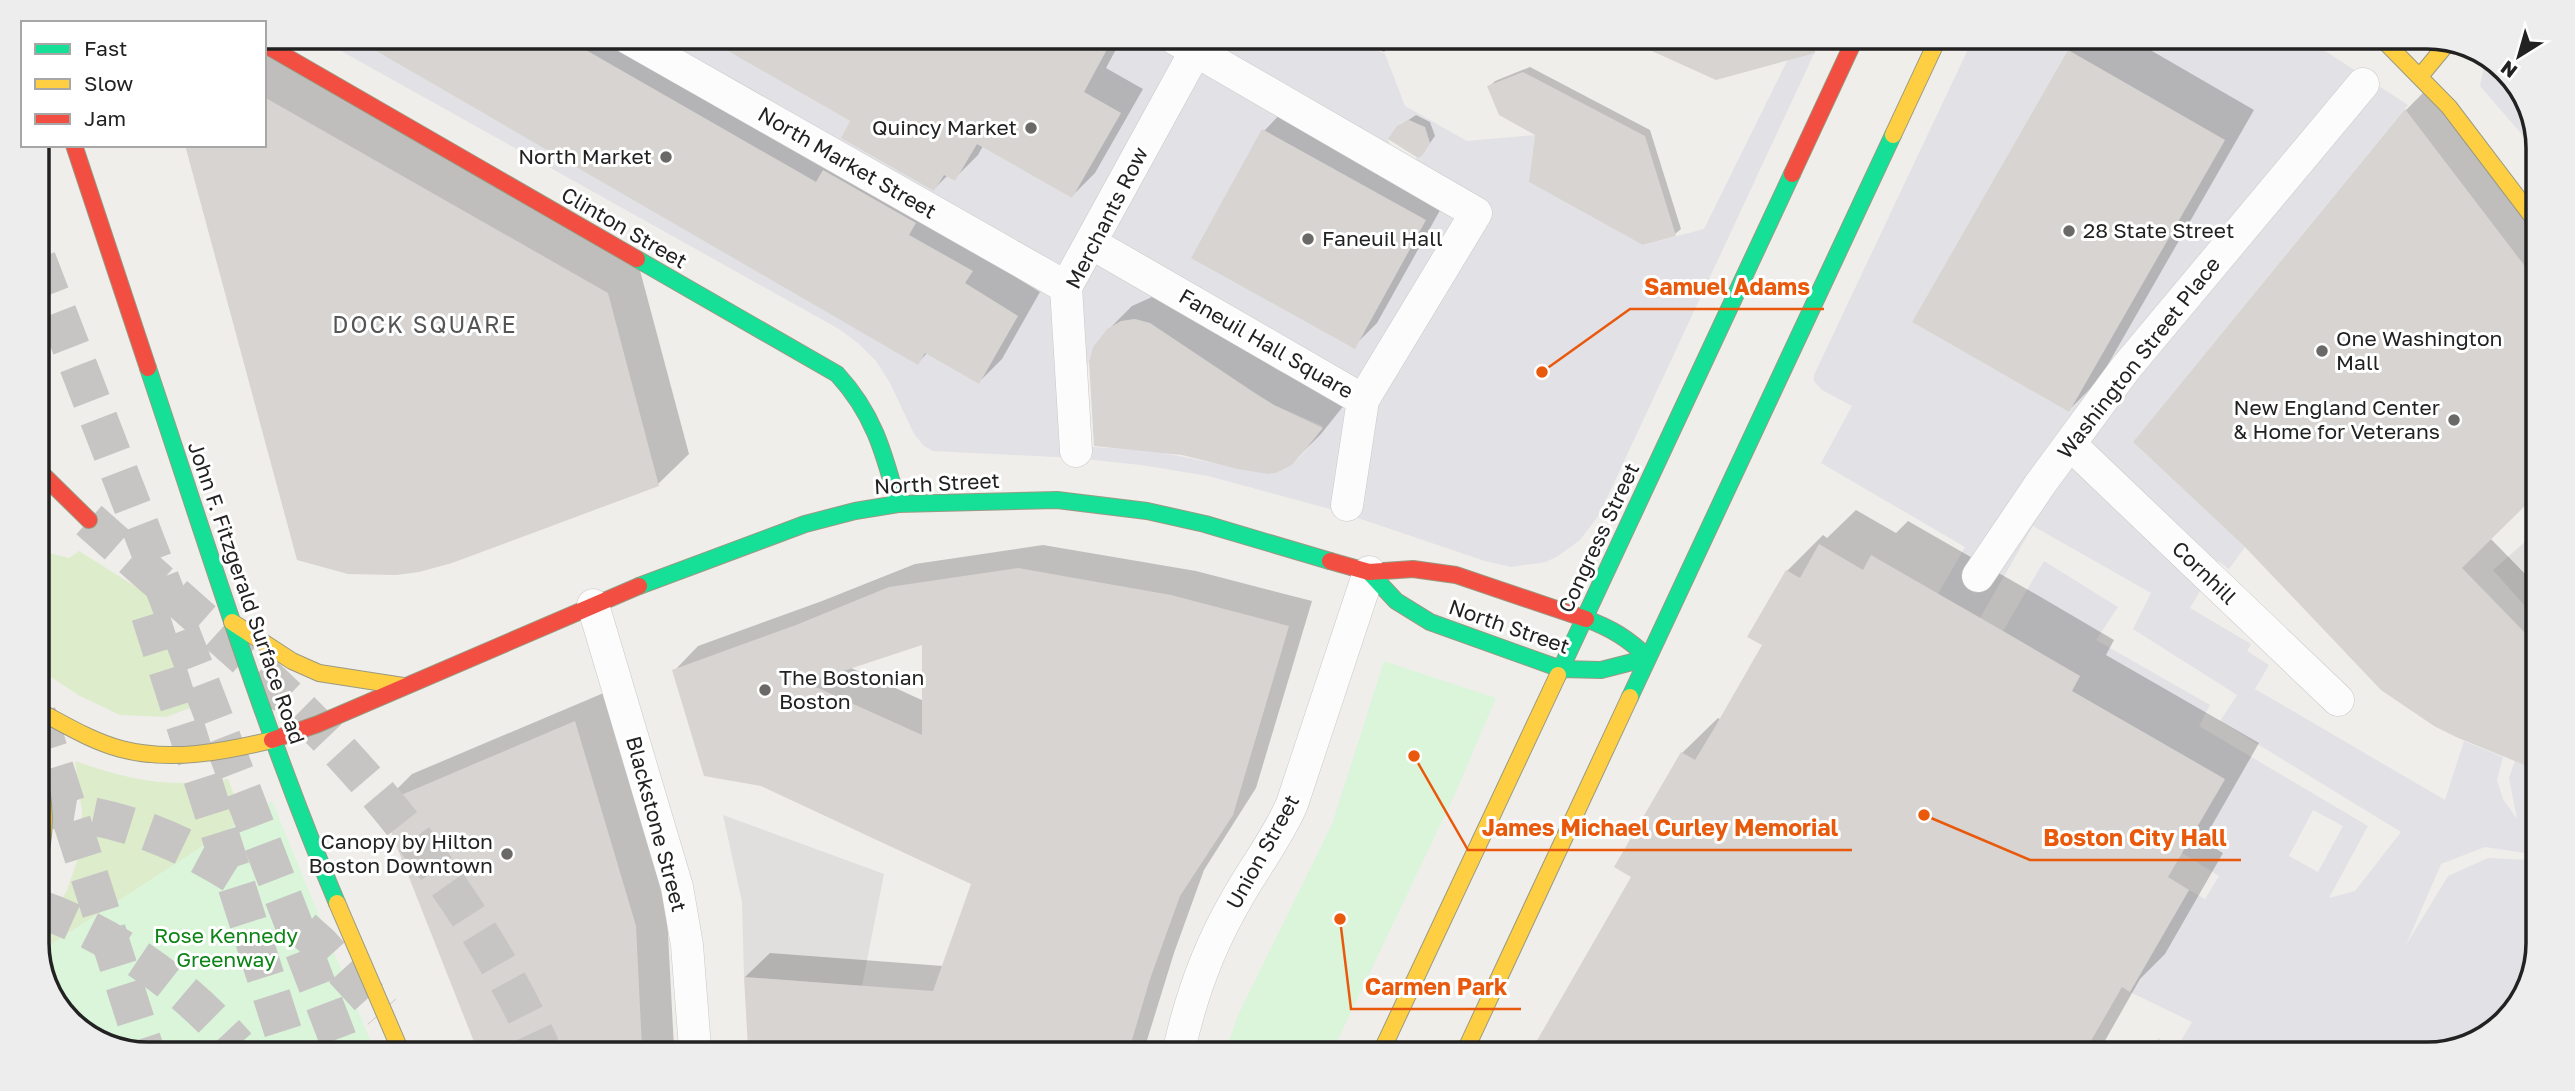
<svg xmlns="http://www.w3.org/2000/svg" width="2575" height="1091" font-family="'Golos Text',sans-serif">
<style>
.grass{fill:#ddeccb}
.park{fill:#daf5da}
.parking{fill:#e0dfde}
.plaza{fill:#e2e1e5;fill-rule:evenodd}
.shadow{fill:#0003;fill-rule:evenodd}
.building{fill:#d7d4d2;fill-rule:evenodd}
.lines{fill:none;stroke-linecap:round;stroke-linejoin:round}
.highway-tunnel{stroke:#c7c5c3;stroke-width:38;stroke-dasharray:38 19;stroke-linecap:butt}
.street-casing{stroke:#c9c8c7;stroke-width:33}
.fast-casing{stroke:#999a82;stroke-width:18}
.slow-casing{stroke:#999a82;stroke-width:18}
.jam-casing{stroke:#999a82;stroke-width:18}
.street{stroke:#fdfcfc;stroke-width:32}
.fast{stroke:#16e098;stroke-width:16}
.slow{stroke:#ffcf43;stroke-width:16}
.jam{stroke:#f24e42;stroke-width:16}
.poi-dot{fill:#6a6968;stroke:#fff;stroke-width:2.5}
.labels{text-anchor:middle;stroke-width:6;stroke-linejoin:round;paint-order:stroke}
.poi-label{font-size:21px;fill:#222;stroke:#fff;text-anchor:end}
.street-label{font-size:21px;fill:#222;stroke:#fff}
.park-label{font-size:21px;fill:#0c8416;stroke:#fff}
.neighbourhood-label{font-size:23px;letter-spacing:2px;fill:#555;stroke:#fff}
.rim{fill:none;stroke:#222;stroke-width:3.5}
.leader{fill:none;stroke:#e8590c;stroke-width:2.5}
.callout-dot{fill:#e8590c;stroke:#fff;stroke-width:2.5}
.callout-label{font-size:23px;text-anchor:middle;font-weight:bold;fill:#e8590c;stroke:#fff;stroke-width:6;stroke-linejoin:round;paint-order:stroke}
</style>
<rect width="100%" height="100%" fill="#f0eeeb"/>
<g class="grass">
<polygon points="37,550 69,558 79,551 152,597 193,707 166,717 120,715 80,696 37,668"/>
<path d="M75 761C133 781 166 788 228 779L243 820 38 953 37 942 67 890 79 856 82 811Z"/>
</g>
<g class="park">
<polygon points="1384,661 1496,698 1455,794 1333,1050 1226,1050 1238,1015 1332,824"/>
<polygon points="272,801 373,1047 106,1046 60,1010 38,953"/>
</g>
<g class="parking">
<polygon points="2534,534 2533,615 2493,570"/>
<polygon points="723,815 884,874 862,986 744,977 742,902"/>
</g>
<g class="plaza">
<path d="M316 37H352L917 364 925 353 979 384 1018 316 965 283 972 271 565 38 707 39 850 121 842 136 935 189 944 175 955 181 977 144 1072 198 1121 113 1017 54 1098 66 1112 40 1359 41 1385 54 1405 106 1467 141 1535 135 1529 182 1644 245 1704 229 1796 43H1819L1599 515 1580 540 1558 556 1546 562 1511 567 1485 561 1337 511 1208 476 1141 465 1075 458 933 451 924 446 914 434 890 383 876 361 859 344 839 329ZM1425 127 1430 143 1423 155 1409 162 1393 155 1388 139ZM1135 319 1150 323 1274 405 1323 426 1308 448 1292 465 1276 473 1268 474 1154 451 1078 446 1087 367 1093 347 1107 329 1121 321Z"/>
<path d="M1971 43 2316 45 2408 105 2133 442 2245 547 2229 569 2218 561 2190 608 2251 644 2247 651 2269 665 2255 689 2445 800 2464 741 2503 757 2497 780 2503 799 2517 819 2509 778 2515 761 2532 767 2531 854 2485 847 2441 864 2406 945 2448 876 2488 858 2531 860 2530 985 2489 1035 2427 1054 2149 1053 2158 1038 2176 1049 2192 1022 2130 992 2189 890 2205 899 2219 876 2182 853 2225 780 2072 691 2080 676 2003 631 2044 561 2118 607 2096 640 2210 705 2199 726 2368 826 2329 898 2355 891 2401 832 2220 721 2237 695 2133 629 2151 593 2033 526 1980 618 1938 594 1965 547 1821 463 1852 406 1822 390 1814 381V375ZM2068 50 2225 140 2069 412 1912 322ZM2313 810 2343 826 2318 872 2289 856Z"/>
<polygon points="2486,58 2515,81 2538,141 2538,153 2480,86"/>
</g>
<g class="shadow">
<polygon points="356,37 629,38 1040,292 1002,359 979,382 928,352 918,363"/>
<polygon points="710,39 1121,40 1106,68 1143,89 1095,173 1072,196 983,146 978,155 954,179 948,175 934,189 852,120"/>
<polygon points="1363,41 1395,41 1384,52"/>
<polygon points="2076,44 2140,44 2254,110 2099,380 2069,410 2069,51"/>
<polygon points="264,50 638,263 689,454 658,484 264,145"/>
<polygon points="1530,67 1650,130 1681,229 1675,234 1536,134 1489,87 1495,81"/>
<polygon points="2435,81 2537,217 2535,494 2490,538 2534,583 2532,765 2490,750 2247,546 2136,442 2406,110"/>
<polygon points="1287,107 1448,196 1377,323 1354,346 1264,131"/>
<polygon points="1416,115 1430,122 1435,136 1422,154 1398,127"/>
<polygon points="1152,297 1174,300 1276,369 1345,404 1321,434 1297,458 1108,330 1132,306"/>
<polygon points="1856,510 1896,533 1908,521 2039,596 2114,640 2106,655 2259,743 2203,841 2223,853 2165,954 2140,979 2098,1053 1533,1051 1634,876 1682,753 1718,718 1721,720 1764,644 1787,571 1823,535 1827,538"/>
<path d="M1043 545 1196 571 1312 601 1256 788 1204 870 1174 953 1144 1050 749 1048 745 977 770 953 943 966 973 883 674 671 698 646 822 601 915 564ZM924 642V701L849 667Z"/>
<polygon points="606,692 666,895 674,1048 478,1047 382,804 412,774"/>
</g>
<g class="building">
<polygon points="352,37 565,38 816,182 823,170 916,223 909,235 973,271 965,283 1018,316 979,384 925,353 918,365"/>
<polygon points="707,39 1112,40 1084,92 1121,113 1072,198 977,144 955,181 944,175 934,191 841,138 850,121"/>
<polygon points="1632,42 1814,43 1815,53 1716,80"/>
<polygon points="2068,50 2225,140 2069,412 1912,322"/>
<polygon points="1523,72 1645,136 1676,236 1643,245 1529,182 1535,135 1499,115 1487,86"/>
<polygon points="264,97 608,293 659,486 452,563 419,572 396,575 348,574 297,560 185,145 264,145"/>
<polygon points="2405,109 2537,282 2535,496 2462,568 2533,641 2532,768 2456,737 2434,726 2381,690 2245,547 2133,442"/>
<polygon points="1409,120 1425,127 1430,143 1423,155 1418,158 1388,139 1397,126"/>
<polygon points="1262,129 1426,220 1355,349 1191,258"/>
<polygon points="1135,319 1150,323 1253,392 1274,405 1323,428 1292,465 1276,473 1268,474 1238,469 1182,455 1094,446 1089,361 1093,347 1107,329 1121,321"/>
<polygon points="1819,544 1863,570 1871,555 2003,631 2080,676 2072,691 2225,779 2168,877 2189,890 2130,992 2122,987 2084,1053 1531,1051 1631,877 1614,867 1681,752 1695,760 1715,727 1762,645 1747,637 1786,570 1800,578"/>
<path d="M1018 568 1171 595 1289 626 1233 815 1180 896 1150 979 1129 1050 748 1048 744 977 933 991 971 884 761 786 704 776 672 670 796 625 889 587ZM922 645V735L807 683Z"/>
<polygon points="575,721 636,926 642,1048 476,1047 380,804"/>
</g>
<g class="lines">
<g class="highway-tunnel">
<polyline points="37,259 341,1047"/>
<path d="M89 520C155 579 223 636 287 697 389 795 483 919 541 1047"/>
<polyline points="150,615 288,1047"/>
<polyline points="37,713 144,1046"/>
<path d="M37 808C119 816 173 836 242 880"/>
<path d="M37 908C113 934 185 986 237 1046"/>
<polyline points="303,929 321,945 382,1012"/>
</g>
<defs>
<g id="street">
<polyline points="628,38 1066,287"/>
<polyline points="1177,40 1476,213 1363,400 1347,505"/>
<polyline points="1091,243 1363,400"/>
<polyline points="2071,445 2338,700"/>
<polyline points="1076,451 1066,287 1201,41"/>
<polyline points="1978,576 2041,483 2125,369 2363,84"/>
<polyline points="593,605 677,887 687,945 695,1048"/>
<path d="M1179 1050C1190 1000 1209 947 1235 902 1253 869 1277 839 1292 804L1369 572"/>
</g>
<g id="fast">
<path d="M637 259 837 374C874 414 884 453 898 504"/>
<path d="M148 368C208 547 263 728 337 903"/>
<path d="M1369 572 1396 601 1430 622 1561 669 1601 670 1648 658C1629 639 1611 628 1586 619"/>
<polyline points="639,586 805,524 855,511 898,504 1057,500 1147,511 1205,524 1330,561"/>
<polyline points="1558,675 1792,174"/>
<polyline points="1630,697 1893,135"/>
</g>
<g id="slow">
<polyline points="2388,45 2449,107 2537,223"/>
<polyline points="2422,74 2446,45"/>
<polyline points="1893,135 1936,43"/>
<polyline points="232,622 292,661 319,673 403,686"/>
<path d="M37 710C64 724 91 741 121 749 171 762 223 752 272 740"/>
<path d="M37 769C45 802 47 832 37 865"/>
<polyline points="337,903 399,1047"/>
<polyline points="1382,1050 1558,675"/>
<polyline points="1465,1051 1630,697"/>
</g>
<g id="jam">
<polyline points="264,44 637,259"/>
<polyline points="74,145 148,368"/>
<polyline points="1792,174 1853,43"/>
<polyline points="37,469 89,520"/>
<polyline points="1330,561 1369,572 1413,569 1456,575 1586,619"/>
<polyline points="272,740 318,724 639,586"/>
</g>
</defs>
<use href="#street" class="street-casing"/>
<use href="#fast" class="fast-casing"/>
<use href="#slow" class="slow-casing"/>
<use href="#jam" class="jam-casing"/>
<use href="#street" class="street"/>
<use href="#fast" class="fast"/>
<use href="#slow" class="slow"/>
<use href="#jam" class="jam"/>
</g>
<g class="poi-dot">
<circle cx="1031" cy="128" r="7"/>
<circle cx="666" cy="157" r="7"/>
<circle cx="2069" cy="231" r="7"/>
<circle cx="1308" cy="239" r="7"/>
<circle cx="2322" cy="351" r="7"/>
<circle cx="2454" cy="420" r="7"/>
<circle cx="765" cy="690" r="7"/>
<circle cx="507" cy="854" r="7"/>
</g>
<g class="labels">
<g class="poi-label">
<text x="1017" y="135">Quincy Market</text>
<text x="652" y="164">North Market</text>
<text x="2083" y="238" text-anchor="start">28 State Street</text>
<text x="1322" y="246" text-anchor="start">Faneuil Hall</text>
<text x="2336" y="346" text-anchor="start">One Washington<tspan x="2336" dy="24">Mall</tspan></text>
<text x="2440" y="415">New England Center<tspan x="2440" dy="24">&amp; Home for Veterans</tspan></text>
<text x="779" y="685" text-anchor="start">The Bostonian<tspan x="779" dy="24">Boston</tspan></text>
<text x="493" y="849">Canopy by Hilton<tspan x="493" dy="24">Boston Downtown</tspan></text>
</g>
<g class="street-label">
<text transform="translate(847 163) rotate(30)" y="7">North Market Street</text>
<text transform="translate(1107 218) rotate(-63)" y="7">Merchants Row</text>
<text transform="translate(624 228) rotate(30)" y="7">Clinton Street</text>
<text transform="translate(1266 344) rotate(30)" y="7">Faneuil Hall Square</text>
<text transform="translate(2139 358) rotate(-52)" y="7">Washington Street Place</text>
<text transform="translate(937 484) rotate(-3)" y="7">North Street</text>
<text transform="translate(1599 538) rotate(-65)" y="7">Congress Street</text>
<text transform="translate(2204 573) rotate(44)" y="7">Cornhill</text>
<text transform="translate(246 593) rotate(71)" y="7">John F. Fitzgerald Surface Road</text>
<text transform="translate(1509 627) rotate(19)" y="7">North Street</text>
<text transform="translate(656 824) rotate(75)" y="7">Blackstone Street</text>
<text transform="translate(1263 852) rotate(-61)" y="7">Union Street</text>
</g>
<g class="park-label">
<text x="226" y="943">Rose Kennedy<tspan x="226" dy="24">Greenway</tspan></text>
</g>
<g class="neighbourhood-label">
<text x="425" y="333">DOCK SQUARE</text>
</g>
</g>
<path d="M0 0H2575V1091H0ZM148 49H2427A99 99 0 0 1 2526 148V943A99 99 0 0 1 2427 1042H148A99 99 0 0 1 49 943V148A99 99 0 0 1 148 49Z" fill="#ededed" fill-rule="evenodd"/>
<path class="rim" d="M148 49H2427A99 99 0 0 1 2526 148V943A99 99 0 0 1 2427 1042H148A99 99 0 0 1 49 943V148A99 99 0 0 1 148 49Z"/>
<path class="leader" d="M1542 372L1630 309H1824M1414 756L1468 850H1852M1924 815L2030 860H2241M1340 919L1351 1009H1521"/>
<g class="callout-dot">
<circle cx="1542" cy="372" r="7"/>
<circle cx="1414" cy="756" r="7"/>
<circle cx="1924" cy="815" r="7"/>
<circle cx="1340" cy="919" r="7"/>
</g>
<g class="callout-label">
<text x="1727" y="295">Samuel Adams</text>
<text x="1660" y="836">James Michael Curley Memorial</text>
<text x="2135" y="846">Boston City Hall</text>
<text x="1436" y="995">Carmen Park</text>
</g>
<rect x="21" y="21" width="245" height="126" fill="#ffffff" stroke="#a7a7a7" stroke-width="2"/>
<rect x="35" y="44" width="35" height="10" fill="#16e098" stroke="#a7a7a7" stroke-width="2"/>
<text x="84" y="56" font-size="21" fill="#222222">Fast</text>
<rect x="35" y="79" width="35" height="10" fill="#ffcf43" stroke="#a7a7a7" stroke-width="2"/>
<text x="84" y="91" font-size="21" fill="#222222">Slow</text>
<rect x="35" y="114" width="35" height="10" fill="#f24e42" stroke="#a7a7a7" stroke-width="2"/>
<text x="84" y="126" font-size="21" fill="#222222">Jam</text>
<g transform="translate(2519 56) rotate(217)" stroke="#ffffff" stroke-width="5" paint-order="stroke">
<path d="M0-5L12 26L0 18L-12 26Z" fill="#222222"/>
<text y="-10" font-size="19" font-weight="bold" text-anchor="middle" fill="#222222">N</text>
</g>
</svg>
